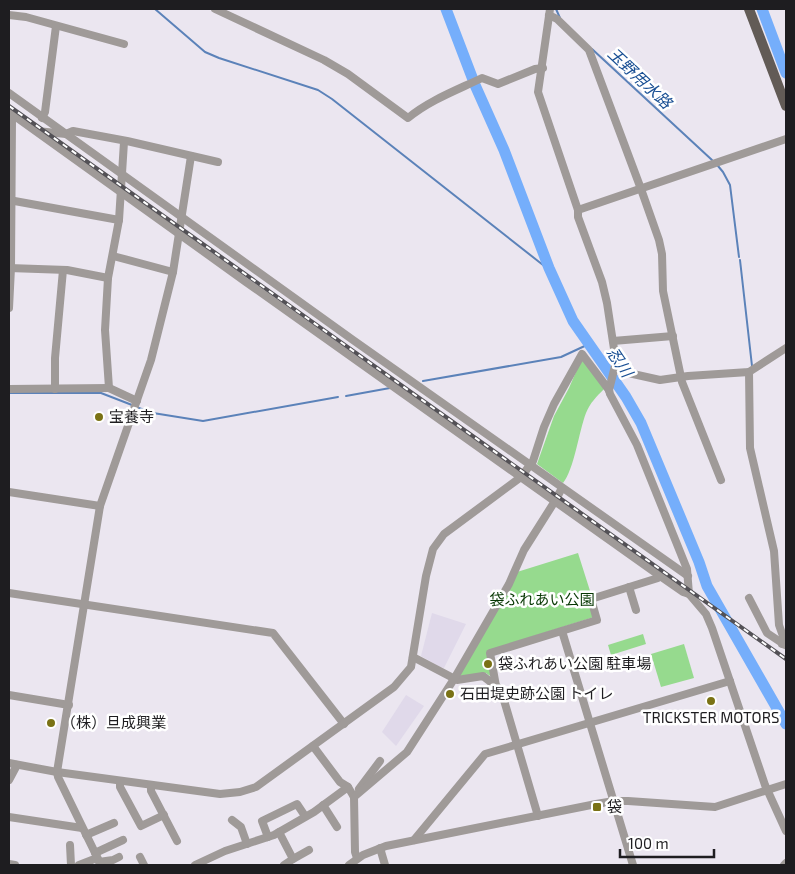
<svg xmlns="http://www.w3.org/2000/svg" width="795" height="874" font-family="'Exo 2','Noto Sans JP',sans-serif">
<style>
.built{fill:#e0d9ea}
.green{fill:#96da8e}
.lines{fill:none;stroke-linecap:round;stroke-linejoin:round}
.stream{stroke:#5b82b9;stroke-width:2}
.river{stroke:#75aefb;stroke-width:11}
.minor{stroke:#9f9a98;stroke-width:8}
.major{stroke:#625b56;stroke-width:10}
.rail-casing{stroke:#535156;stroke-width:4}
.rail{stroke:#fff;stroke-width:2;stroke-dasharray:5.5;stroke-linecap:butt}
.poi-dot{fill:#7a7215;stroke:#fff;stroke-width:2}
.labels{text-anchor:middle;stroke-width:5;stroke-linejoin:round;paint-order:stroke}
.poi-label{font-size:15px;fill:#1e1d20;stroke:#fff;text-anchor:start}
.park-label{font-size:15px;fill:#063702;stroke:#fff}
.water-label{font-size:16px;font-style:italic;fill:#194f94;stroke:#fff}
</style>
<rect width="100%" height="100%" fill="#ebe6f0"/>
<g class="built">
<polygon points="432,613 466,624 444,668 440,667 421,656"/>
<polygon points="406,695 424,706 396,746 382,732"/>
</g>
<g class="green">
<path d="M582 358 604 389C597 396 590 403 586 413 579 431 574 470 563 483L537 464 554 416 569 388Z"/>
<polygon points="578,553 591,594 588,596 594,617 487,651 493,678 486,673 457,677 517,572"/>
<polygon points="643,634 646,644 611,655 608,645"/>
<polygon points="684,644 694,678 661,687 651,654"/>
</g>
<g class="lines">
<g class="stream">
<polyline points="155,9 205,52 219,58 318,90 332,99 543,265 549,268"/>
<polyline points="556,9 560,18"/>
<polyline points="592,49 712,160"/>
<polyline points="718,166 723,172 730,185 739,257"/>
<polyline points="740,260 752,366"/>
<polyline points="423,381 561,357 589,344"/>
<polyline points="9,393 101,393 132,405"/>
<polyline points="346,396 390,388"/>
<polyline points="136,407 153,413 203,421 338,397"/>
</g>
<g class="river">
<polyline points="446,9 475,85 504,150 549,268 573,321 626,397 641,423 699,562 707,586 786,724"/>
<polyline points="762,9 786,73"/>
</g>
<g class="minor">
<path d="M215 9 324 60 348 74 408 118C430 100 457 90 482 78L498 84 535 69 543 68"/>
<polyline points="550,9 538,92 578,210 578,217 602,282 607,303 616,362 609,390"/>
<polyline points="9,15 26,17 124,44"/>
<polyline points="549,15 557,19 589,50 641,189 659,240 662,254 663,291 682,382 721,480"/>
<polyline points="9,93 353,340 688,576"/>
<path d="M9 112C225 268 443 422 660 576L683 592 689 594"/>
<polyline points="42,118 45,112 56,26"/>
<polyline points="37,131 66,134 73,131 127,141 218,162"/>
<polyline points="124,142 119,220 108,278 105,330 109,388 137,401"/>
<polyline points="9,200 119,220"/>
<polyline points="578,210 786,139"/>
<polyline points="113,256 173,272"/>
<polyline points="9,268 67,270 108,278"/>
<polyline points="9,308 11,268 12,119 14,116"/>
<polyline points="613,341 673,336"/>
<polyline points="616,367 624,372 660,380 688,376 749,372 786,348"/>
<polyline points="749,372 750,448 774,551 779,625 784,639 782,644"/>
<polyline points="9,389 109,388"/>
<polyline points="55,389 55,358 63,270"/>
<polyline points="9,492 100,506"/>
<polyline points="629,587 636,610"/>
<polyline points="9,593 273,633 344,724"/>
<polyline points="749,598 767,633 785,645"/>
<polyline points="562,631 633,865"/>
<polyline points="413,657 457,680 483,676 501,690 538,816"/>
<polyline points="496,686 490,653 597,620 591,599 658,578 660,576"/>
<polyline points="9,695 69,705"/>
<polyline points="313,746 340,782 348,787 354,797 355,852 357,858"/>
<polyline points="9,763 57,772 220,794 240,792 256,787 394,687 411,667 426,576 433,549 444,534 521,477 533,461 544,427 554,404 582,354 609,390 610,394 637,445 687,569 689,594 706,614 712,628 765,785 786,831"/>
<polyline points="9,780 17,765"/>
<polyline points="120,781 120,787 141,826 164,815"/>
<polyline points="151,785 151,791 177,841"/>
<polyline points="359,789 380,761"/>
<polyline points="354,797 407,752 454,679 509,584 524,550 555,501 562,488"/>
<polyline points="323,805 337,827"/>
<polyline points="9,817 82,828"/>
<polyline points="232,820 241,827 247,844"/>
<polyline points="279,832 293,859 284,865"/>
<polyline points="86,835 114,823"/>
<polyline points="268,837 262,821 297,804 305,816"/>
<polyline points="414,840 485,754 730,681"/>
<polyline points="70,845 71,865"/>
<polyline points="380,848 385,865"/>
<polyline points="95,853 123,840"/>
<polyline points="140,857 144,865"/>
<polyline points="293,859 309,850"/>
<polyline points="99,862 113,860 119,857"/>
<polyline points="9,864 15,865"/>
<polyline points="79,865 97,858"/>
<polyline points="101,865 58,777 57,772 100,506 151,360 173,272 191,156"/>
<polyline points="195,865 225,851 274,835 314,812 348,787"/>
<polyline points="349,865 363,855 386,846 596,804 614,801 628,801 715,807 786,784"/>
<polyline points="784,865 786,863"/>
</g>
<polyline class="major" points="749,9 786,106"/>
<defs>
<polyline id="rail" points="9,106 786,659"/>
</defs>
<use href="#rail" class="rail-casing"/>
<use href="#rail" class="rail"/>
</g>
<g class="poi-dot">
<circle cx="99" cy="417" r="5"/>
<circle cx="488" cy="664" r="5"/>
<circle cx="450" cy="694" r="5"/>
<circle cx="711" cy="701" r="5"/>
<circle cx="51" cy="723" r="5"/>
<rect x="592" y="802" width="10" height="10" rx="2.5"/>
</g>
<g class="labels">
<g class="poi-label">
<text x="109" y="422">宝養寺</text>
<text x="498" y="669">袋ふれあい公園 駐車場</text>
<text x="460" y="699">石田堤史跡公園 トイレ</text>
<text x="711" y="723" text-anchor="middle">TRICKSTER MOTORS</text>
<text x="61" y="728">（株）旦成興業</text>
<text x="607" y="812">袋</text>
</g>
<g class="park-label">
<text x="542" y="605">袋ふれあい公園</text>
</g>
<g class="water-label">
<text transform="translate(640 78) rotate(43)" y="6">玉野用水路</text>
<text transform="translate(620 362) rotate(56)" y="6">忍川</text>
</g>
</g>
<rect width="795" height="874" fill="none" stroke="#1e1d20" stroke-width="20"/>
<path d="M620 849v8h94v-8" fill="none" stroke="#1e1d20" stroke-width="2.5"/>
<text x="628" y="849" font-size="15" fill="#1e1d20" stroke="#ffffff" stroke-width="4" paint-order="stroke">100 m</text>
</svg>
